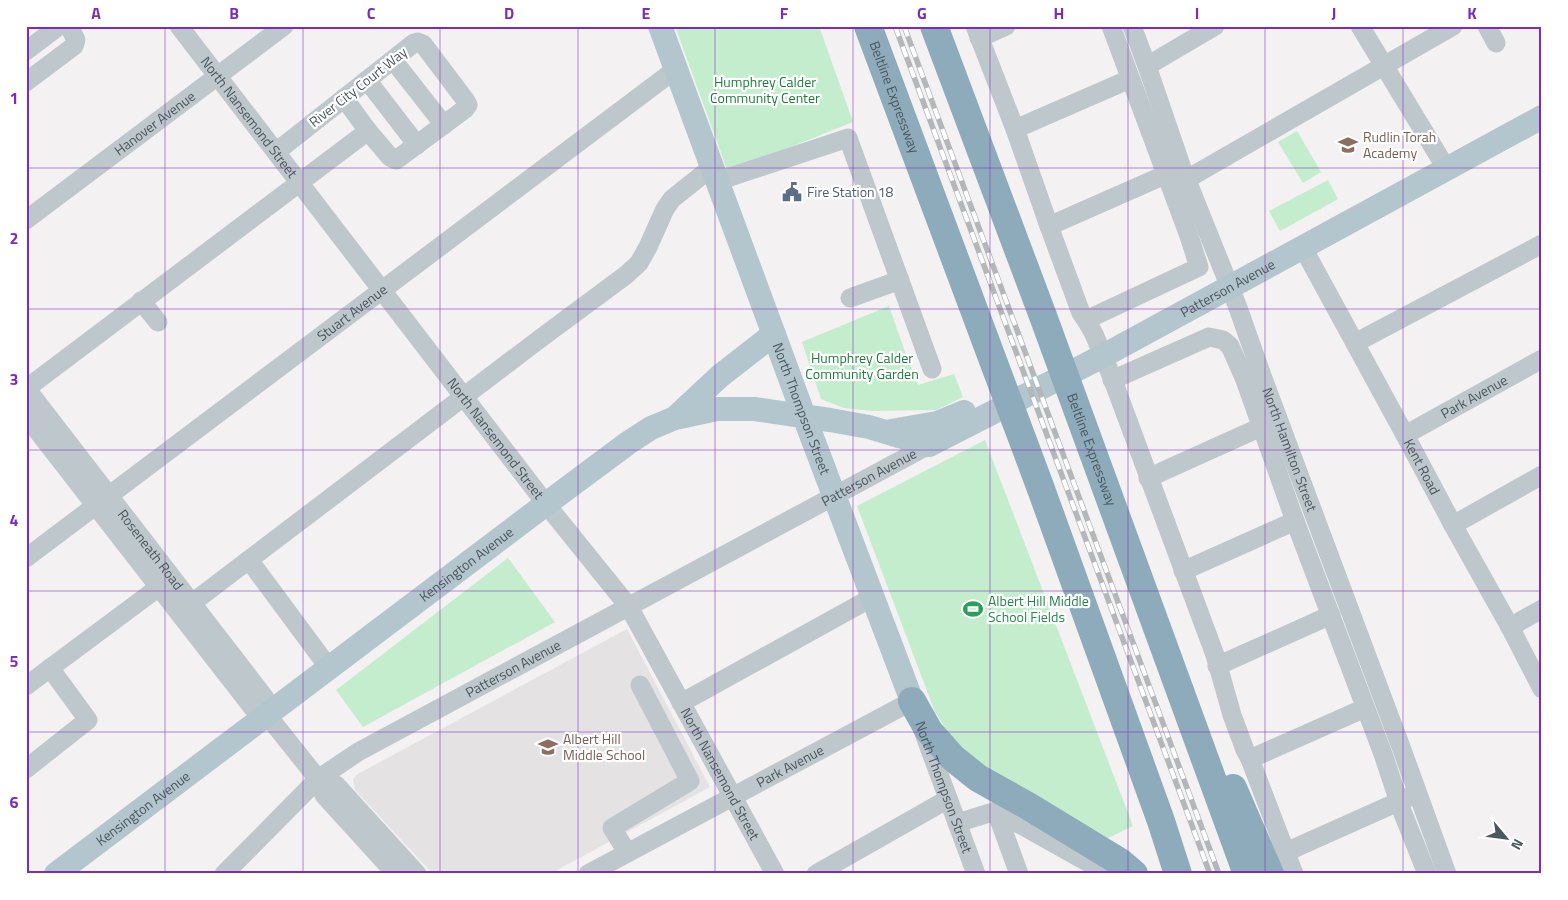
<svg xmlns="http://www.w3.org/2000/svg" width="1568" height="900" font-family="'Titillium Web',sans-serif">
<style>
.education{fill:#e4e2e3}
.green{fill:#c3edcc}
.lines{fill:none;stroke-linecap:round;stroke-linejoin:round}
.minor{stroke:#bec7cc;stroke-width:19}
.major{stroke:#b3c5cd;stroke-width:24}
.highway{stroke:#8dabbb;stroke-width:28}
.rail-casing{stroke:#b3b7ba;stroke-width:5.5}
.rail{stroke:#fff;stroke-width:4;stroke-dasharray:11;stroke-linecap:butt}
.grid{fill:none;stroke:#7b2cbf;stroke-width:1;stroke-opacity:0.55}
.labels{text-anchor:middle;stroke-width:4.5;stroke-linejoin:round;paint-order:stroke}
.park-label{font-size:14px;fill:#1f7a3d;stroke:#fff}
.street-label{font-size:14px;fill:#4a575d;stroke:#fff}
.education-label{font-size:14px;fill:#785e54;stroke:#fff;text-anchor:start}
.service-label{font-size:14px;fill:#4e5e75;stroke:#fff;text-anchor:start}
.leisure-label{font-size:14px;fill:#27864d;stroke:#fff;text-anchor:start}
.neatline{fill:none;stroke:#7b2cbf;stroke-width:2}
.grid-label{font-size:16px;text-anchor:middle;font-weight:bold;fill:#7b2cbf}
</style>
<rect width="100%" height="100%" fill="#f3f1f1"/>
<polygon class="education" points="627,629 710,787 550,874 433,874 355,790 353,779 356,775"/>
<g class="green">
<polygon points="675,26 819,26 853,122 728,172"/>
<polygon points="1297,131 1321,172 1303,183 1278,142"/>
<polygon points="1328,180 1338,199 1280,231 1269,211"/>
<polygon points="889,306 905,352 918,385 954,374 963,397 936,410 872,411 844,408 821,399 802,342"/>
<polygon points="985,440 1133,826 1108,838 994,777 969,757 952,738 935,712 857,506"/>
<polygon points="508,558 555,622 363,727 336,690"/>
</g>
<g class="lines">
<g class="minor">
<path id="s1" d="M179 26 546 504 629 607 775 874"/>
<polyline points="975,26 1015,129 1049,226 1176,170"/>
<path id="s2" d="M1132 26 1147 66 1182 168 1237 305 1261 373 1401 747 1447 874"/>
<polyline points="1360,26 1446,168"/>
<polyline points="1487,26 1496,43"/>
<polyline points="979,38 1006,26"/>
<polyline points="26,51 59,26"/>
<polyline points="393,60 444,125"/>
<polyline points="1147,66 1215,26"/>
<polyline points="367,80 417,145"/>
<polyline points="26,82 74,46 76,40 69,26"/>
<polyline points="344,98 368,131"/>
<polyline points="1015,129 1130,79"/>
<polyline points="1187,179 1453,26"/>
<polyline points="718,181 848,138 932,369"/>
<path id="s3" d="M26 220 284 26"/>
<polyline points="1049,226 1081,313 1086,320 1199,267 1189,236 1111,26"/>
<path id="s4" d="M1302 246 1405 435 1453 525 1510 627 1542 689"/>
<polyline points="850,298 900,280"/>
<polyline points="141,301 158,322"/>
<polyline points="1086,320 1094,334 1111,375 1215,655 1232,715 1245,750 1250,759 1294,874"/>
<polyline points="1355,343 1542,244"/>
<polyline points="1112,380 1209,337 1223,340 1230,346 1245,380 1295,521 1383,754 1402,811 1427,874"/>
<path id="s5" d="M26 388 265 698 267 715"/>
<polyline points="27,388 368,131 390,157 396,160 465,109 468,105 466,101 423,44 418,42 414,43 276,152"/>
<polyline points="26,416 252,707 267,715 318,779 324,795 396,874"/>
<path id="s6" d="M1405 435 1542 359"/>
<polyline points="1148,478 1261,427"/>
<polyline points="1453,525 1542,475"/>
<path id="s7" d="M26 558 676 69"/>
<polyline points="249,560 329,668"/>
<polyline points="1183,571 1295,521"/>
<polyline points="192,603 541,338 626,275 639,263 648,247 665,209 672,199 712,167"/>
<polyline points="1510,627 1542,609"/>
<polyline points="1217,666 1331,615"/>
<polyline points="26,686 159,587"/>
<polyline points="681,703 873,597"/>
<polyline points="1250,759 1365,708"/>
<polyline points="26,769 88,720 50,668"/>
<polyline points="318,779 336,785 417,874"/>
<polyline points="996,811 1019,874"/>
<polyline points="957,823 996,811 1089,863 1103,874"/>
<polyline points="627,852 612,828 690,781 640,685"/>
<polyline points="1286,852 1409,797"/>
<path id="s8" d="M224 874 318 779 358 752 929 445"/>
<path id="s9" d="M588 874 912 701 976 874"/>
<polyline points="816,874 948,799"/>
</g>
<g class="major">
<path id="s10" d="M660 26 804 416 912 701"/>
<polyline points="676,417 720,376 774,334"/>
<polyline points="891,431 937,423 964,412"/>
<path id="s11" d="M56 874 546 504 628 443 651 428 675 418 717 409H754L830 420 869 427 929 445 1103 356 1542 117"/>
</g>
<g class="highway">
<path id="s12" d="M868 26 1041 489 1161 821 1178 874"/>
<path id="s13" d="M934 26 1043 316 1247 874"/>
<polyline points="912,701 929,731 953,758 978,778 1028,806 1120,862 1134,874"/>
<polyline points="1233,788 1270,874"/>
</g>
<defs>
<g id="rail">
<polyline points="895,26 1210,874"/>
<polyline points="904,26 1219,874"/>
</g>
</defs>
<use href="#rail" class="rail-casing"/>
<use href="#rail" class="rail"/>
</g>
<path class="grid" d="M165 26V874M303 26V874M440 26V874M578 26V874M715 26V874M853 26V874M990 26V874M1128 26V874M1265 26V874M1403 26V874M26 168H1542M26 309H1542M26 450H1542M26 591H1542M26 732H1542"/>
<defs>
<symbol id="school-bare" viewBox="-9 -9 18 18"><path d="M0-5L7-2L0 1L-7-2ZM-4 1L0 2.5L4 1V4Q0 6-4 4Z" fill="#8d6e63" stroke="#fff" stroke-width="2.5" paint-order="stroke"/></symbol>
<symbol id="civic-bare" viewBox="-9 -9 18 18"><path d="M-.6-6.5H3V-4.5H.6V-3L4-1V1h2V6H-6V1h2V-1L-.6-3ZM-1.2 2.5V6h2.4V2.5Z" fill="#5c6f8a" stroke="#fff" stroke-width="2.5" paint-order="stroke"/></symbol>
<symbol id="stadium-bare" viewBox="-9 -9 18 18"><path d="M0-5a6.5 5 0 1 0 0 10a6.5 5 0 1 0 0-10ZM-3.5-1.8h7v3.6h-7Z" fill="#2e9e5b" stroke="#fff" stroke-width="2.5" paint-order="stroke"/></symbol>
</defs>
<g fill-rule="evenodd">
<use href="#school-bare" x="1334" y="131" width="28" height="28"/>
<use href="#civic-bare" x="778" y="178" width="28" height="28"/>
<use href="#stadium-bare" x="959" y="595" width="28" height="28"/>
<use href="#school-bare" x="534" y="733" width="28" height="28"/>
</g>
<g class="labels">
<g class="park-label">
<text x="765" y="87">Humphrey Calder<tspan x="765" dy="16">Community Center</tspan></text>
<text x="862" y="363">Humphrey Calder<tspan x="862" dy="16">Community Garden</tspan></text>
</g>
<g class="street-label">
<text transform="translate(358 87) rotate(-38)" y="5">River City Court Way</text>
<text dy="5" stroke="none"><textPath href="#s12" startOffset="76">Beltline Expressway</textPath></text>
<text dy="5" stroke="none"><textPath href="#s1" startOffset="115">North Nansemond Street</textPath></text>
<text dy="5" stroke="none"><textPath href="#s3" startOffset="161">Hanover Avenue</textPath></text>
<text dy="5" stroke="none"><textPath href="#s11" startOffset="1366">Patterson Avenue</textPath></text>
<text dy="5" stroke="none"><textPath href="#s7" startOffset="408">Stuart Avenue</textPath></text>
<text dy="5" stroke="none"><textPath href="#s6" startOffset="79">Park Avenue</textPath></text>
<text dy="5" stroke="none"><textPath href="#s10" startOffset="408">North Thompson Street</textPath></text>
<text dy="5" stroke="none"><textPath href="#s1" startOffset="520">North Nansemond Street</textPath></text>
<text dy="5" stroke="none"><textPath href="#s13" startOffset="452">Beltline Expressway</textPath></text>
<text dy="5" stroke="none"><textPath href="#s2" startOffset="452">North Hamilton Street</textPath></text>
<text dy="5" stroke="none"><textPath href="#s4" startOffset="251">Kent Road</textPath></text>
<text dy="5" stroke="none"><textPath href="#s8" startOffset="762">Patterson Avenue</textPath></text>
<text dy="5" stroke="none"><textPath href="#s5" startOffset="204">Roseneath Road</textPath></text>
<text dy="5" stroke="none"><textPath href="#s11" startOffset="514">Kensington Avenue</textPath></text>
<text dy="5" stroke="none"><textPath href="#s8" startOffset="358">Patterson Avenue</textPath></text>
<text dy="5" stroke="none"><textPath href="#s9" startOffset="229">Park Avenue</textPath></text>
<text dy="5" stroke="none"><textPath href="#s1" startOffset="925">North Nansemond Street</textPath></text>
<text dy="5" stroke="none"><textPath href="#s9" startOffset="459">North Thompson Street</textPath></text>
<text dy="5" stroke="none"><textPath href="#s11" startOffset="109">Kensington Avenue</textPath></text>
</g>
<g class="education-label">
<text x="1363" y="142">Rudlin Torah<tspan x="1363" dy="16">Academy</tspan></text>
<text x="563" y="744">Albert Hill<tspan x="563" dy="16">Middle School</tspan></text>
</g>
<g class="service-label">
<text x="807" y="197">Fire Station 18</text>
</g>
<g class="leisure-label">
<text x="988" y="606">Albert Hill Middle<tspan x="988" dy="16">School Fields</tspan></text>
</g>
</g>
<rect width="1568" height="900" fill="none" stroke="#ffffff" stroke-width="55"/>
<g transform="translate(1506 838) rotate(119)" stroke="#ffffff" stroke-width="4" paint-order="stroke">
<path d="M0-4L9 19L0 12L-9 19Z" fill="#4a575d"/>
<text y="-8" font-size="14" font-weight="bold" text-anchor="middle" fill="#4a575d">N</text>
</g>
<rect x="28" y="28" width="1512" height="844" class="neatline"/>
<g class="grid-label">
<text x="96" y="19">A</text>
<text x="234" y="19">B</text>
<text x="371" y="19">C</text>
<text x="509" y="19">D</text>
<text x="646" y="19">E</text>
<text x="784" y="19">F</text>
<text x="922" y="19">G</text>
<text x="1059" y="19">H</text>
<text x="1197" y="19">I</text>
<text x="1334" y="19">J</text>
<text x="1472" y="19">K</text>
<text x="14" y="104">1</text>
<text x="14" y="244">2</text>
<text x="14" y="385">3</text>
<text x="14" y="526">4</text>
<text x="14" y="667">5</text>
<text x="14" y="808">6</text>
</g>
</svg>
